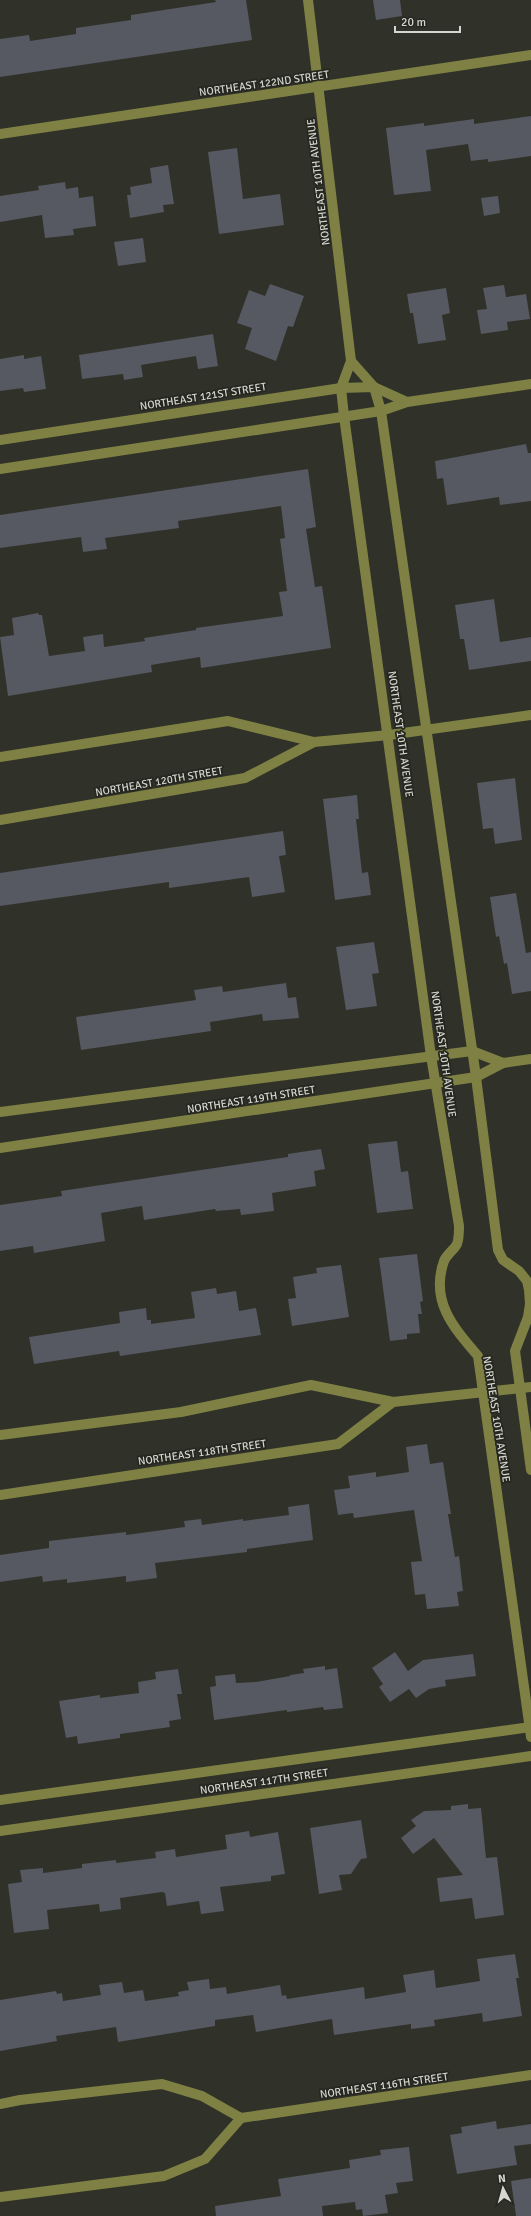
<svg xmlns="http://www.w3.org/2000/svg" width="531" height="2216" font-family="Signika,sans-serif">
<style>
.building{fill:#565862}
.lines{fill:none;stroke-linecap:round;stroke-linejoin:round}
.minor{stroke:#7e8143;stroke-width:10}
.labels{text-anchor:middle;stroke-width:3.5;stroke-linejoin:round;paint-order:stroke}
.street-label{font-size:11px;fill:#d6d6d1;stroke:#26271f}
</style>
<rect width="100%" height="100%" fill="#303128"/>
<g class="building">
<polygon points="215,0 246,0 252,40 0,77 0,39 29,35 30,41 76,34 76,28 131,20 131,15 216,2"/>
<polygon points="373,0 400,0 402,16 376,20"/>
<polygon points="531,116 531,156 488,162 488,159 471,161 468,144 426,150 431,191 394,195 386,128 424,123 424,126 474,119 474,124"/>
<polygon points="237,148 243,199 280,194 284,225 219,234 208,152"/>
<polygon points="168,165 174,204 163,205 164,212 130,218 127,195 131,195 130,187 152,183 150,168"/>
<polygon points="65,182 66,189 78,187 79,198 93,196 96,226 73,229 74,235 45,238 42,215 0,222 0,196 39,190 38,186"/>
<polygon points="498,196 500,213 484,216 481,198"/>
<polygon points="143,238 146,262 118,266 114,242"/>
<polygon points="270,284 304,296 293,327 288,326 276,361 245,349 252,328 237,323 249,290 265,296"/>
<polygon points="504,285 506,297 526,294 530,319 507,322 508,330 481,334 477,310 487,309 483,288"/>
<polygon points="446,288 450,313 442,315 446,340 418,344 413,313 410,313 407,294"/>
<polygon points="213,334 218,366 198,369 196,356 141,365 143,377 124,380 123,374 82,379 79,355"/>
<polygon points="24,355 24,359 41,356 46,389 24,392 23,388 0,391 0,359"/>
<polygon points="526,444 528,453 531,453 531,501 500,505 499,497 447,505 443,478 437,479 435,461"/>
<polygon points="308,469 316,527 306,529 315,587 322,586 331,648 201,668 200,657 151,665 152,672 8,696 0,637 14,635 12,618 38,613 39,615 42,615 49,656 85,651 83,637 103,634 104,647 145,641 144,638 196,630 196,628 283,616 279,592 287,591 280,539 285,538 281,506 178,521 179,528 105,538 107,549 83,552 81,537 0,548 0,515"/>
<polygon points="494,599 500,642 531,637 531,661 469,670 464,639 460,639 455,605"/>
<polygon points="515,778 522,840 495,844 493,828 483,829 477,783"/>
<polygon points="357,795 359,819 356,819 362,873 368,872 371,895 335,900 323,799"/>
<polygon points="283,831 286,855 279,856 285,892 252,897 249,877 169,888 169,882 0,906 0,873"/>
<polygon points="516,893 526,953 531,952 531,991 512,994 507,963 504,964 499,936 496,937 490,897"/>
<polygon points="374,942 379,973 372,974 377,1006 346,1010 336,947"/>
<polygon points="286,983 288,998 296,997 299,1018 263,1021 262,1014 210,1022 211,1031 81,1050 76,1017 196,1000 194,990 222,986 223,992"/>
<polygon points="397,1141 401,1172 408,1171 413,1209 377,1213 368,1144"/>
<polygon points="321,1149 325,1169 314,1171 316,1186 272,1193 274,1211 241,1215 240,1209 216,1211 215,1209 144,1220 142,1206 101,1213 105,1241 34,1253 33,1246 0,1251 0,1205 62,1196 61,1191 288,1157 288,1154"/>
<polygon points="417,1254 423,1301 420,1302 422,1314 418,1314 420,1333 407,1334 407,1339 390,1341 379,1258"/>
<polygon points="341,1265 349,1317 292,1326 288,1299 296,1298 293,1277 317,1273 316,1268"/>
<polygon points="216,1288 217,1294 236,1291 239,1311 256,1308 261,1335 120,1356 119,1351 34,1364 29,1337 120,1323 119,1312 146,1308 147,1320 151,1320 151,1324 195,1318 191,1292"/>
<polygon points="427,1444 430,1464 443,1462 451,1514 448,1514 455,1557 459,1556 463,1591 457,1592 459,1606 427,1609 425,1594 415,1595 411,1562 422,1561 414,1510 354,1518 353,1513 338,1515 334,1490 350,1488 348,1476 376,1472 376,1477 409,1472 406,1447"/>
<polygon points="309,1504 313,1540 247,1549 247,1552 155,1563 157,1578 126,1582 126,1576 67,1583 67,1579 43,1582 42,1576 0,1582 0,1555 49,1548 49,1541 126,1532 126,1535 185,1527 184,1521 201,1519 202,1525 243,1519 243,1521 289,1515 288,1507"/>
<polygon points="395,1652 408,1671 423,1660 473,1654 476,1676 445,1680 446,1686 429,1689 416,1698 409,1689 390,1702 379,1687 383,1684 372,1668"/>
<polygon points="325,1666 325,1670 337,1668 343,1708 324,1710 323,1707 287,1712 287,1710 214,1720 210,1687 216,1686 215,1676 235,1674 236,1683 256,1682 290,1676 290,1675 304,1673 303,1669"/>
<polygon points="178,1669 182,1694 177,1694 181,1719 169,1721 170,1727 120,1734 120,1738 78,1744 77,1736 66,1738 59,1701 100,1695 100,1698 139,1693 138,1682 156,1679 155,1672"/>
<polygon points="468,1804 468,1809 481,1808 486,1858 497,1857 504,1915 475,1919 472,1898 440,1902 437,1878 463,1875 434,1838 413,1854 401,1838 416,1826 411,1820 424,1811 451,1810 451,1806"/>
<polygon points="361,1820 367,1858 361,1859 351,1874 339,1875 342,1890 319,1894 310,1828"/>
<polygon points="249,1831 250,1837 278,1832 285,1874 271,1876 271,1881 220,1887 224,1911 201,1914 199,1901 167,1906 165,1893 162,1892 120,1898 121,1909 100,1912 99,1904 47,1910 49,1929 14,1933 8,1884 22,1882 20,1870 43,1868 43,1873 82,1868 82,1864 116,1860 116,1863 156,1858 155,1852 175,1849 176,1857 227,1849 225,1835"/>
<polygon points="515,1954 519,1978 516,1978 522,2016 483,2022 482,2013 434,2020 435,2026 411,2029 411,2024 334,2035 332,2019 256,2032 253,2015 215,2020 215,2026 118,2042 116,2027 56,2036 57,2041 0,2051 0,2000 56,1991 57,1994 62,1993 63,2001 101,1995 99,1985 122,1982 124,1993 143,1990 145,2001 179,1996 178,1992 189,1990 187,1982 209,1979 210,1989 226,1987 227,1994 280,1985 282,1996 286,1995 287,1999 364,1987 365,1999 406,1992 403,1975 434,1970 436,1988 480,1981 477,1959"/>
<polygon points="496,2121 497,2129 531,2124 531,2144 514,2146 517,2165 457,2174 450,2135 462,2133 461,2127"/>
<polygon points="409,2147 413,2181 396,2183 398,2193 385,2195 388,2213 363,2216 362,2209 356,2210 355,2202 322,2206 323,2216 216,2216 215,2206 281,2196 278,2179 350,2168 349,2160 381,2155 380,2150"/>
<polygon points="531,2178 531,2216 516,2216 511,2181"/>
</g>
<g class="lines">
<g class="minor">
<path d="M308 0 351 361 341 388 344 416 431 1056 459 1226C459 1231 459 1239 457 1244 454 1250 447 1254 444 1261 430 1301 453 1327 478 1356L531 1737"/>
<polyline points="0,134 531,55"/>
<polyline points="351,361 374,387 381,411 476,1077 498,1250 503,1260 519,1271 527,1281 529,1290 530,1304 528,1317 515,1351 531,1470"/>
<polyline points="0,440 341,388 374,387 407,402"/>
<polyline points="0,469 381,411 407,402 531,384"/>
<polyline points="0,757 228,721 314,742 389,735 531,715"/>
<polyline points="0,820 245,778 314,742"/>
<polyline points="0,1112 472,1051 503,1063"/>
<polyline points="0,1148 476,1077 503,1063 531,1059"/>
<polyline points="0,1435 181,1412 311,1385 393,1402 531,1387"/>
<polyline points="0,1495 338,1444 393,1402"/>
<polyline points="0,1800 531,1727"/>
<polyline points="0,1831 531,1756"/>
<polyline points="0,2104 20,2100 162,2084 202,2096 241,2118 531,2075"/>
<polyline points="0,2197 164,2176 205,2159 241,2118"/>
</g>
</g>
<g class="labels">
<g class="street-label">
<text transform="translate(264 83) rotate(-8)" y="4">NORTHEAST 122ND STREET</text>
<text transform="translate(318 182) rotate(-97)" y="4">NORTHEAST 10TH AVENUE</text>
<text transform="translate(203 396) rotate(-9)" y="4">NORTHEAST 121ST STREET</text>
<text transform="translate(401 734) rotate(82)" y="4">NORTHEAST 10TH AVENUE</text>
<text transform="translate(159 781) rotate(-10)" y="4">NORTHEAST 120TH STREET</text>
<text transform="translate(444 1054) rotate(82)" y="4">NORTHEAST 10TH AVENUE</text>
<text transform="translate(251 1099) rotate(-9)" y="4">NORTHEAST 119TH STREET</text>
<text transform="translate(497 1419) rotate(81)" y="4">NORTHEAST 10TH AVENUE</text>
<text transform="translate(202 1452) rotate(-8)" y="4">NORTHEAST 118TH STREET</text>
<text transform="translate(264 1781) rotate(-8)" y="4">NORTHEAST 117TH STREET</text>
<text transform="translate(384 2085) rotate(-8)" y="4">NORTHEAST 116TH STREET</text>
</g>
</g>
<g transform="translate(503 2188) rotate(354)" stroke="#26271f" stroke-width="3" paint-order="stroke">
<path d="M0-3L7 15L0 10L-7 15Z" fill="#d6d6d1"/>
<text y="-6" font-size="11" font-weight="bold" text-anchor="middle" fill="#d6d6d1">N</text>
</g>
<path d="M395 26v6h65v-6" fill="none" stroke="#d6d6d1" stroke-width="2"/>
<text x="401" y="26" font-size="12" fill="#d6d6d1" stroke="#26271f" stroke-width="3" paint-order="stroke">20 m</text>
</svg>
